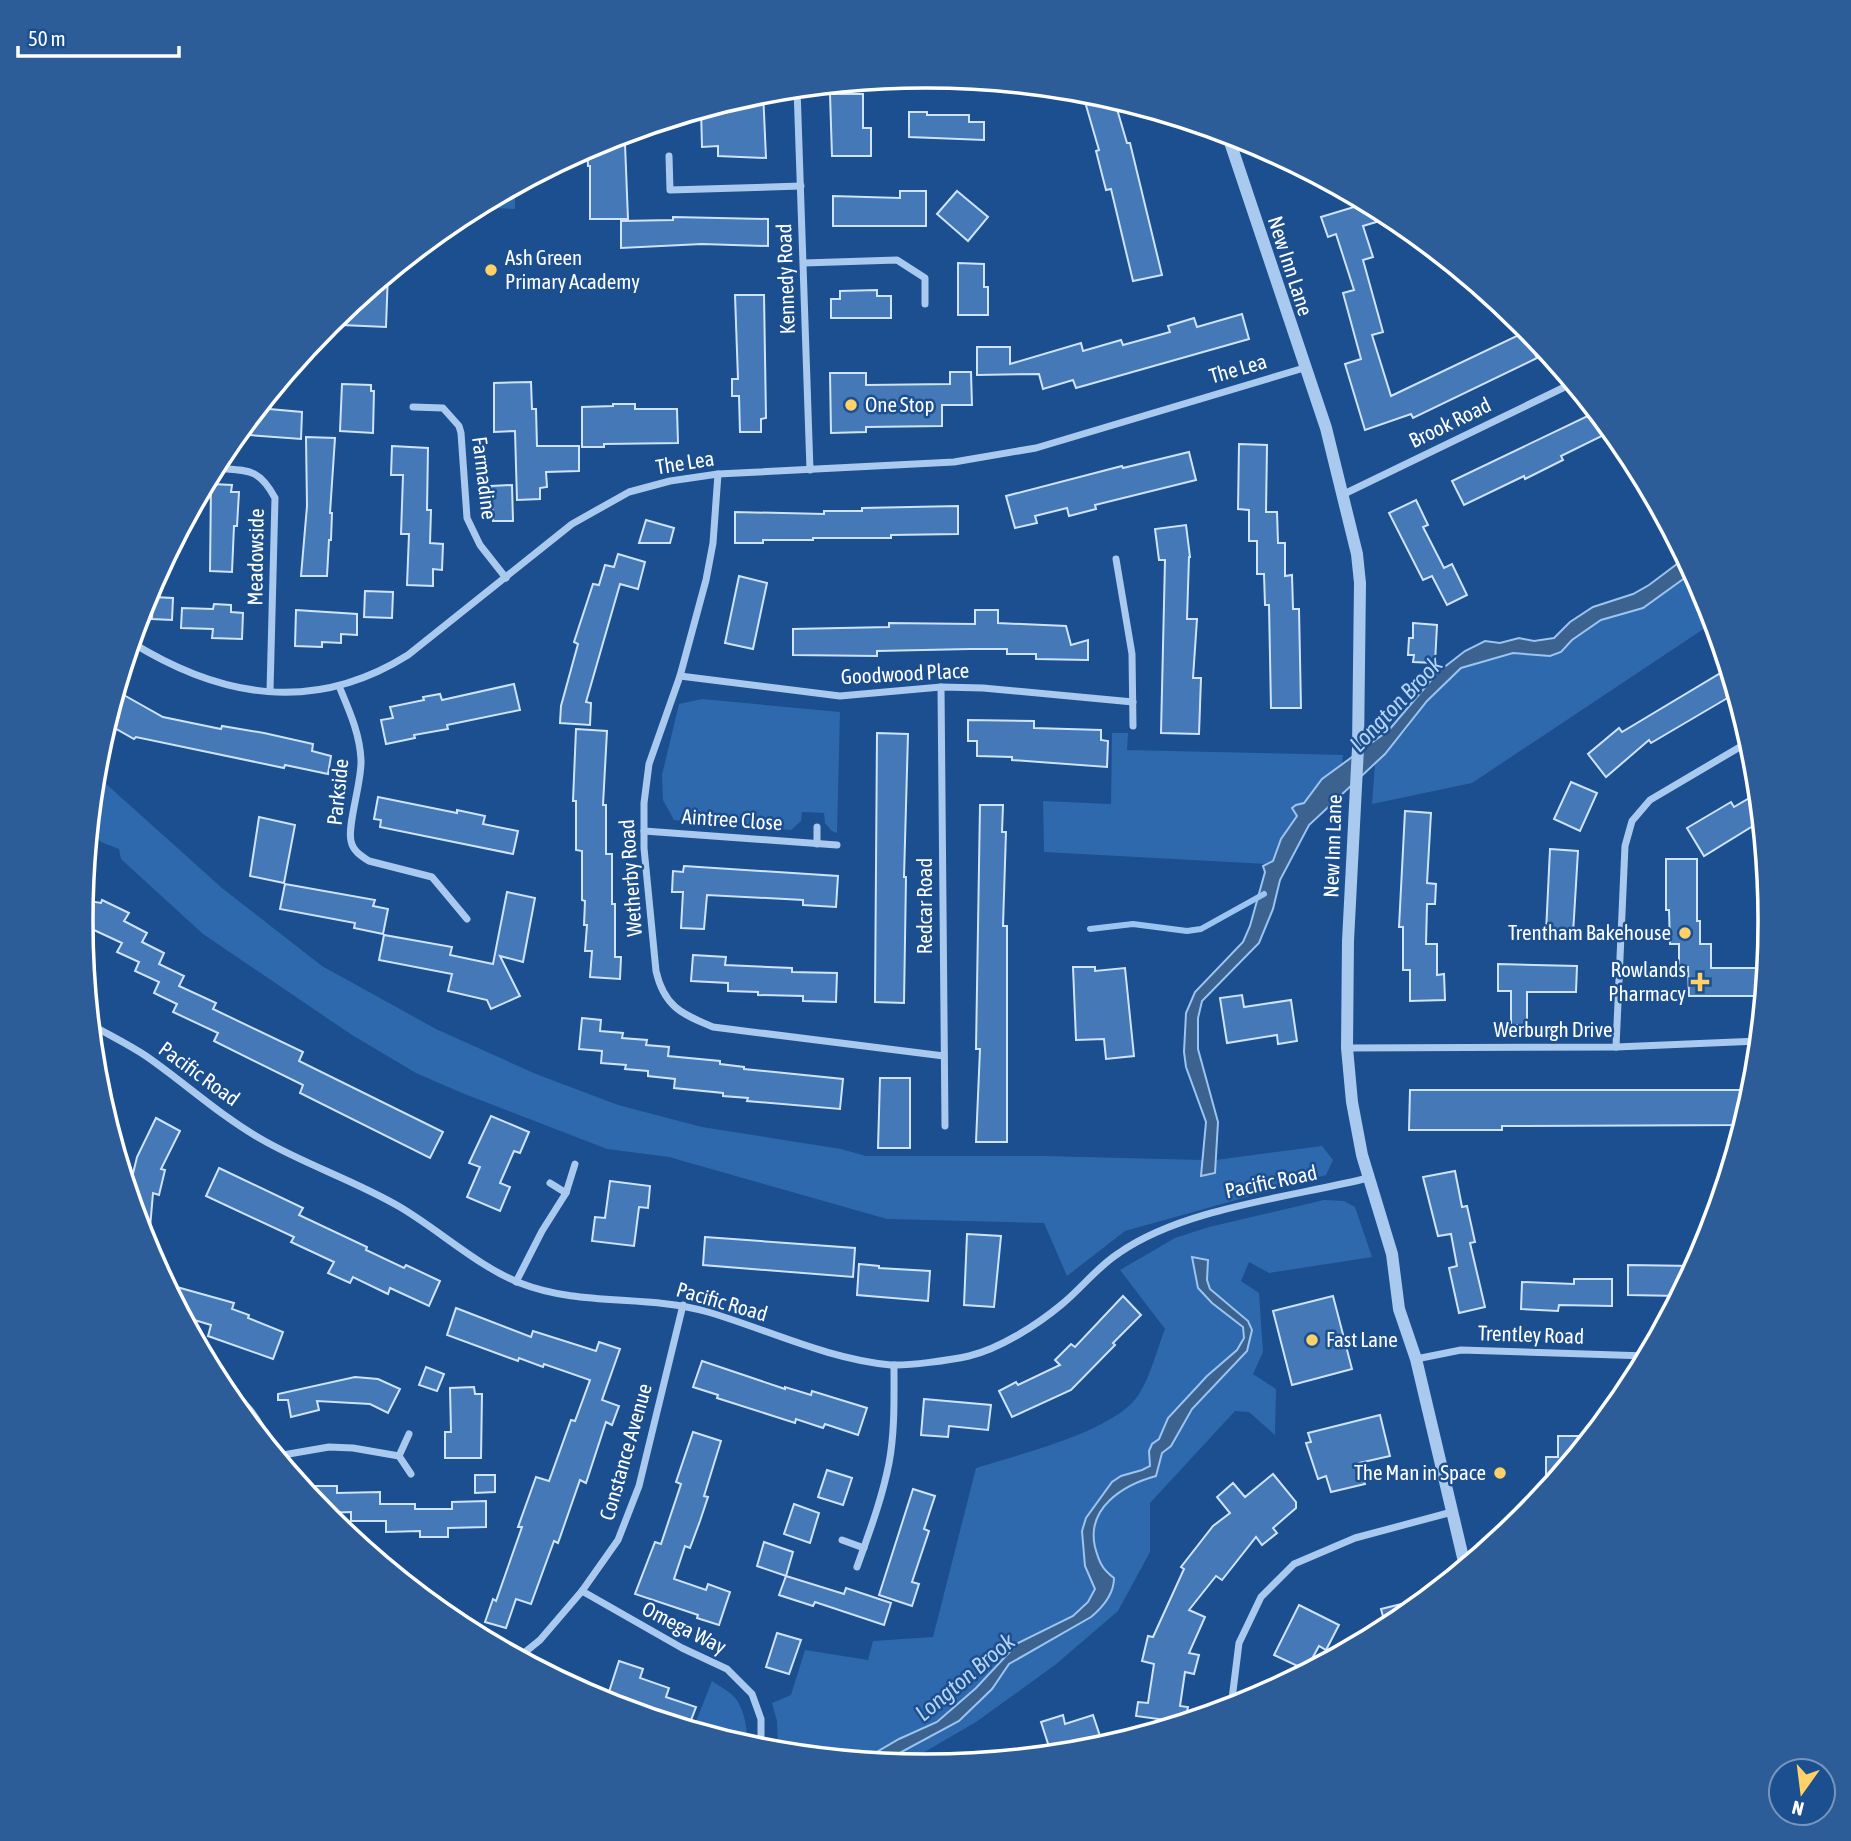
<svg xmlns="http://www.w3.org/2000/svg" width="1851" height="1841" font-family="'Asap Condensed',sans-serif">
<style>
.green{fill:#2e69ad}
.water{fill:#3c6290;stroke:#9cc4f0;stroke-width:2}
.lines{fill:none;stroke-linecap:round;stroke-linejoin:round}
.stream{stroke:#9cc4f0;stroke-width:6}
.building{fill:#4478b7;stroke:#cfe3fa;stroke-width:2}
.minor{stroke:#a9c9ee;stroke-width:7}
.tertiary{stroke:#a9c9ee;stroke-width:12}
.poi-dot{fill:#ffd166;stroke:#1b4f8f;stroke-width:2.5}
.labels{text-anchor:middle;stroke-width:5;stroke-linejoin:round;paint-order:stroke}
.poi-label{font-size:21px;fill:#fff;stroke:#1b4f8f;text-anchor:start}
.street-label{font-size:21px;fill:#fff;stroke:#1b4f8f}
.water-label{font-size:23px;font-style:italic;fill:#b5d3f5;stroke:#1b4f8f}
.rim{fill:none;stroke:#fff;stroke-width:3.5}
</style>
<rect width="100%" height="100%" fill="#1b4f8f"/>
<g class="green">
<polygon points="515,186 515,209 476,207"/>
<polygon points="1693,572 1707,597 1714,622 1472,783 1372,804 1375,764 1406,730 1427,701 1461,668 1513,653 1561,652 1572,640 1601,620 1643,607"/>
<polygon points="702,699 840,712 837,833 832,831 825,823 824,813 802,812 801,821 791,830 674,820 663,800 662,775 679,704"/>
<polygon points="1112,733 1128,733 1127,750 1343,755 1342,764 1322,779 1304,803 1296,805 1297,815 1281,839 1273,861 1267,864 1044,852 1043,801 1111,804"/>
<polygon points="95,774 222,888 322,966 436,1029 536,1074 618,1105 702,1127 841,1149 866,1156 1043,1156 1202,1160 1202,1176 1215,1173 1216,1160 1322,1146 1333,1160 1326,1175 1125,1231 1067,1276 1044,1223 887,1219 669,1157 607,1149 462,1093 416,1073 352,1035 203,934 121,859 119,849 101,842 89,829"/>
<path d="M1324 1200 1344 1201 1355 1207 1372 1257 1269 1273 1249 1262 1241 1281 1259 1293 1263 1352 1253 1374 1276 1389 1275 1435 1249 1412 1235 1411 1150 1503V1552L1118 1611 1055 1665 976 1722 904 1764 883 1762 959 1721 992 1689 1009 1664 1091 1617 1114 1586V1579C1103 1569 1099 1562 1095 1547 1086 1508 1123 1485 1156 1476L1162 1453 1171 1446 1192 1409 1247 1351 1252 1330 1248 1321 1210 1289 1207 1281V1259H1200L1212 1303 1243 1327 1244 1338 1237 1350 1207 1376 1168 1418 1159 1439 1152 1444 1149 1458 1150 1465 1112 1482 1086 1518 1085 1566 1095 1589 1088 1602 1073 1616 1018 1643 976 1688 937 1722 899 1739 863 1760 778 1751 777 1721 772 1703 791 1695 805 1650 868 1660 873 1641 933 1637 976 1468C1017 1455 1117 1431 1139 1394 1151 1375 1157 1349 1165 1329L1120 1270 1175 1238 1209 1227Z"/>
<path d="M712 1681C719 1686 731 1692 736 1699 744 1710 749 1732 746 1745L693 1729Z"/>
</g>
<g class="water">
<polygon points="1685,558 1693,572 1643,608 1601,620 1572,640 1561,652 1550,656 1513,653 1461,668 1427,701 1385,754 1309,825 1280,880 1273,909 1259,943 1202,1001 1198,1018 1198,1049 1218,1122 1215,1173 1201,1176 1206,1122 1186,1067 1184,1052 1186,1013 1195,992 1243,942 1250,926 1265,872 1263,866 1273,861 1281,839 1297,816 1292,808 1296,805 1304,803 1322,779 1389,730 1438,672 1465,651 1485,641 1500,643 1519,638 1534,641 1554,638 1570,622 1593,607 1633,594 1649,585"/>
<path d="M1192 1257 1208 1260 1207 1280 1210 1289 1248 1321 1252 1330 1247 1351 1192 1409 1171 1446 1162 1453 1156 1476C1123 1485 1086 1508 1095 1547 1099 1562 1102 1569 1114 1578 1114 1594 1103 1607 1091 1617L1009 1664 992 1689 959 1721 883 1762 863 1760 899 1739 937 1722 976 1688 1018 1643 1073 1616 1088 1602 1095 1589 1085 1566 1082 1531 1086 1518 1112 1482 1121 1476 1142 1470 1150 1466 1149 1451 1152 1444 1159 1439 1168 1418 1207 1376 1237 1350 1244 1338 1243 1327 1212 1303 1198 1288Z"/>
</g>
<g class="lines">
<polyline class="stream" points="1090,929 1133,924 1187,931 1201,929 1264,894"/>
</g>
<g class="building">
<polygon points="763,91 766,158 718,156 718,146 702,147 701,109"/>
<polygon points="1094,92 1114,99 1127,143 1130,143 1162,275 1133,281 1111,189 1106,190 1096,151 1099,150 1083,95"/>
<polygon points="830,94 863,94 863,128 871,128 871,156 832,156"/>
<polygon points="909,112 927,112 927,115 969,115 969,122 984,122 984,140 909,137"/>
<polygon points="625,144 628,219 590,219 590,166 588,166 587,148"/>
<polygon points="900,191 926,191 926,226 833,226 833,196 900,198"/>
<polygon points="957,191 988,217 968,241 937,214"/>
<polygon points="1367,203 1393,217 1363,226 1373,257 1363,260 1383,332 1372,335 1391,396 1525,332 1537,358 1413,418 1411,414 1365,430 1345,364 1361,359 1343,293 1354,290 1336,234 1328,237 1321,217"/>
<polygon points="673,217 768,219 768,246 702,244 621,248 621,221 673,220"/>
<polygon points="958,263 984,264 984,287 988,287 988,315 958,315"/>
<polygon points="388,273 386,327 342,325 343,311"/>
<polygon points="877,290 877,296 891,296 891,318 831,318 831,299 840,299 840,291"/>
<polygon points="735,295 764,295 766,418 761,419 761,432 740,432 739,396 732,396 732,379 738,379"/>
<polygon points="1242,314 1249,339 1076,388 1073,380 1043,389 1039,374 977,375 977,347 1010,347 1010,364 1081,343 1083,351 1121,340 1123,345 1170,332 1168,326 1194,318 1197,327"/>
<polygon points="950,372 971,372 972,405 942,405 942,426 866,427 866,432 831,433 830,373 866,373 866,385 950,384"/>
<polygon points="531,382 532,409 536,409 537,446 579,446 579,471 546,472 547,487 540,488 540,499 517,500 515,431 494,432 494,383"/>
<polygon points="342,384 371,385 371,391 374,391 373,433 340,431"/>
<polygon points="613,404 635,404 635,409 677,409 678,443 604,444 604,447 582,447 582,407 613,406"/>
<polygon points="258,408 302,412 301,439 236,434"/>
<polygon points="1596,412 1612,431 1561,456 1563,460 1525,479 1524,476 1464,505 1452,481"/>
<polygon points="306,437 335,438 330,513 332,513 331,540 329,540 327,576 301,576 307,506"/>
<polygon points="1239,444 1267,445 1266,512 1277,512 1278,543 1285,543 1285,576 1292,575 1293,609 1299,609 1301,708 1271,708 1269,605 1265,605 1264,574 1257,574 1257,541 1249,541 1249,510 1238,509"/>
<polygon points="392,446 428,448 427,510 431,510 430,543 443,544 442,570 433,569 433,586 407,585 409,534 401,534 403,475 391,475"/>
<polygon points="1189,452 1196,480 1095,505 1096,509 1069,516 1067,508 1035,516 1037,523 1015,528 1006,496 1122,466 1123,468"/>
<polygon points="211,484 232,485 231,492 239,492 237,526 234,526 232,572 210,571"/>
<polygon points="512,485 513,521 493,521 491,486"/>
<polygon points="1416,500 1428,525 1423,527 1444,568 1452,564 1467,595 1447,605 1432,576 1423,580 1389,513"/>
<polygon points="958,506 958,534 891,535 891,538 813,538 813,540 763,540 763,543 735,543 735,512 824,514 824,511 862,511 862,508"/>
<polygon points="646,520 674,528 670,543 639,543"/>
<polygon points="1186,525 1190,557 1189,557 1187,619 1197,619 1193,678 1201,678 1199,734 1161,733 1165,560 1159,560 1155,529"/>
<polygon points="618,554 645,562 638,589 620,584 586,702 591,703 590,725 560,723 561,706 578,644 574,642 593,584 599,585 605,565 614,567"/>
<polygon points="739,576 767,583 753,649 725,643"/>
<polygon points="365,591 393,592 392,618 364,617"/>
<polygon points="153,597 173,598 172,620 152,619"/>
<polygon points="214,604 231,605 231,612 243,613 242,639 212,638 213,629 181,628 182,608 213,609"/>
<polygon points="296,610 357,614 357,635 341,634 341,643 322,642 322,647 295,646"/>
<polygon points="975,610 998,610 998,623 1066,626 1071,645 1088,640 1088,660 1036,659 1036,654 1007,654 1007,649 970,649 877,651 877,656 793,655 793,629 889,627 889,623 975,624"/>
<polygon points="1413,623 1437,625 1435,663 1413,662 1414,655 1408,655 1409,638 1413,638"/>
<polygon points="1724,671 1736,693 1651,743 1649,740 1606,777 1588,754 1619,728 1622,732"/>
<polygon points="514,684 520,710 447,725 448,729 414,735 415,738 386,744 381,720 393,718 390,707 424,700 423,697 440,694 442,700"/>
<polygon points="122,694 163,717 221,729 222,726 264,733 313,744 312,751 331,756 328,774 285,765 284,768 136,737 134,739 106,723"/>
<polygon points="968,720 1034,721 1034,728 1101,730 1101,740 1108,741 1107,767 1012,760 1012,757 977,756 977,741 968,741"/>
<polygon points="576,729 607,731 603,805 606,805 606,854 612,854 612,904 615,904 615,957 621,957 620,979 590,977 592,951 585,951 587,925 584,925 585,901 582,900 582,851 576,850 576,801 573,801"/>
<polygon points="877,733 908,734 904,877 906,877 904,1003 875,1002"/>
<polygon points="1571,782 1597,793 1580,831 1554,819"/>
<polygon points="1758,793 1761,821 1704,856 1687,828 1731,802 1734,807"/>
<polygon points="378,797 457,813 457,810 485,816 483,824 518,831 513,854 380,827 381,820 374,819"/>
<polygon points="980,805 1003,805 1002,832 1006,832 1003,926 1007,926 1007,1142 976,1142 980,1049 976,1049"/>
<polygon points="1405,811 1431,813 1427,883 1436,884 1435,904 1427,904 1426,944 1437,944 1437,975 1444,974 1445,1000 1410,1001 1410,970 1403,970 1403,927 1399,927"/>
<polygon points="259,817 295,825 284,883 250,876"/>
<polygon points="1550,849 1578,851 1573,934 1546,932"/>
<polygon points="1666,859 1697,859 1697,921 1700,921 1700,944 1711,944 1711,968 1766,968 1763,996 1689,996 1688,967 1679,967 1679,944 1670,944 1669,910 1666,910"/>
<polygon points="684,866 838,876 836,907 803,905 803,900 707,895 704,929 681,928 683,892 672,892 673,871 683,872"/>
<polygon points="285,884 375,900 373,906 388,909 383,934 354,928 355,923 280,909"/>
<polygon points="507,892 535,898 523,962 500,956 520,996 491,1009 487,1000 448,991 452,974 379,960 384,935 452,947 450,955 493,964"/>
<polygon points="82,900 101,903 102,900 129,913 124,921 147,933 142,942 164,953 159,964 184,976 179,986 216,1003 213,1009 303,1052 299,1061 443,1132 430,1158 300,1093 303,1085 214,1041 218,1033 173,1012 177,1004 154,993 159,982 135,971 139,962 117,952 122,943 81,924"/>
<polygon points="693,955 726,957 725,965 792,968 792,972 837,973 836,1002 803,1001 803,996 758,995 758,992 728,991 728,983 691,981"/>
<polygon points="1498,964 1577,966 1576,992 1527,992 1527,1025 1511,1025 1511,991 1498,991"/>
<polygon points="1073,967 1095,967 1095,971 1125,968 1134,1056 1106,1059 1104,1039 1076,1040"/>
<polygon points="1242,995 1244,1007 1291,1000 1297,1041 1278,1044 1277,1035 1227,1043 1220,998"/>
<polygon points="582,1018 601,1020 600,1031 623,1033 622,1038 647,1040 646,1045 669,1047 668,1056 720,1061 720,1064 744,1067 744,1069 843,1079 840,1109 747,1101 748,1098 723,1096 723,1093 674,1088 675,1079 648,1076 648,1071 625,1069 626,1065 601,1063 602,1051 579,1049"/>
<polygon points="880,1078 910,1078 910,1148 878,1148"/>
<polygon points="1410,1090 1744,1090 1744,1119 1743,1125 1502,1126 1502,1130 1409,1130"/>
<polygon points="491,1116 529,1132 520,1153 514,1151 500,1183 510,1187 500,1211 467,1197 480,1167 469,1163"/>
<polygon points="156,1118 180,1131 161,1169 165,1170 159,1195 153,1193 148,1251 129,1190 137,1157"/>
<polygon points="219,1168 303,1208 299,1215 367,1247 366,1250 404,1268 406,1265 440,1281 429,1306 390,1288 388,1294 353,1277 350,1283 328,1273 334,1262 291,1242 294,1237 206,1196"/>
<polygon points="1455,1171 1462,1207 1467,1206 1475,1242 1470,1243 1485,1307 1459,1313 1449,1268 1457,1266 1451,1234 1438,1236 1423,1177"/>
<polygon points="610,1181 650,1186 648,1208 639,1207 634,1246 592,1241 595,1217 605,1218"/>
<polygon points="967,1234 1001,1236 994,1307 964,1305"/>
<polygon points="705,1237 855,1248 853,1277 703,1265"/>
<polygon points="859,1264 879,1266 879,1268 930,1271 928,1301 857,1295"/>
<polygon points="1628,1265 1694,1266 1679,1296 1628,1295"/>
<polygon points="1574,1279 1612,1279 1612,1306 1559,1305 1558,1311 1521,1309 1522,1282 1574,1284"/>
<polygon points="166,1284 234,1303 232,1309 249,1315 248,1318 283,1332 273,1359 208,1336 211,1325 184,1317"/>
<polygon points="1123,1296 1141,1315 1113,1343 1115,1345 1071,1390 1012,1417 999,1391 1016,1382 1018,1385 1060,1365 1055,1360 1071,1344 1075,1347"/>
<polygon points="1333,1296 1352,1369 1292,1385 1273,1311"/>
<polygon points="456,1308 531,1337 533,1331 596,1351 599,1342 620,1349 602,1400 619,1406 612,1425 606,1422 586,1483 580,1480 558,1543 554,1541 531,1604 516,1599 506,1628 485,1622 493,1599 496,1601 522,1527 518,1527 536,1477 549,1481 571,1420 575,1421 590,1380 544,1364 543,1367 519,1358 518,1361 447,1335"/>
<polygon points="702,1361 785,1389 785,1387 811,1395 812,1391 867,1408 858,1435 825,1424 823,1428 796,1419 795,1423 717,1398 718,1395 693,1387"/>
<polygon points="426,1367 444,1374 437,1391 419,1385"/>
<polygon points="355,1377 378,1379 400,1389 388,1413 370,1404 317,1401 319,1410 291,1417 288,1400 278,1400 278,1394"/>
<polygon points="474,1387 475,1394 482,1394 481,1458 445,1458 445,1432 451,1432 450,1388"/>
<polygon points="924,1399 991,1405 988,1430 949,1426 948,1437 921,1435"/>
<polygon points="1380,1415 1390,1456 1359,1463 1365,1484 1331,1492 1326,1476 1318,1479 1306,1443 1311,1442 1308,1433"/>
<polygon points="693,1432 721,1441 704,1496 708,1497 700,1521 690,1548 685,1546 674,1579 706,1590 708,1584 730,1592 719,1625 697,1618 698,1615 635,1594 655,1542 661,1544 681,1484 676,1482"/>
<polygon points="1558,1436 1591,1436 1546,1490 1546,1457 1558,1457"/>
<polygon points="827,1470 852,1478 843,1505 818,1497"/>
<polygon points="1273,1474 1296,1502 1296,1508 1273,1528 1277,1533 1262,1545 1256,1537 1222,1580 1216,1576 1189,1610 1205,1617 1189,1653 1199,1655 1194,1674 1185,1672 1180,1706 1188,1707 1185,1721 1180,1722 1136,1716 1138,1702 1148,1703 1154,1664 1142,1661 1148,1636 1153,1637 1184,1569 1181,1567 1213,1526 1230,1513 1217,1497 1233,1483 1245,1497"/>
<polygon points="475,1475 495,1475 495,1492 475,1493"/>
<polygon points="301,1486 337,1486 337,1493 380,1492 380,1504 415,1504 415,1509 452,1509 452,1502 486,1501 486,1527 448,1528 448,1537 420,1537 420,1531 386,1532 386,1521 351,1521 351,1512 323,1513"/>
<polygon points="913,1489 935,1496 924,1529 929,1531 912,1582 919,1584 912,1606 879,1595"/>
<polygon points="794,1504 819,1513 810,1543 784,1534"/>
<polygon points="764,1542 793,1552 786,1576 757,1566"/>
<polygon points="786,1576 844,1594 846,1588 891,1603 884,1625 815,1602 813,1606 779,1595"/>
<polygon points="1426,1598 1395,1624 1386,1628 1381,1609"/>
<polygon points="1299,1605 1339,1625 1326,1650 1319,1646 1306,1670 1274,1655"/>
<polygon points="777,1633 801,1640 789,1674 766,1667"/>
<polygon points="619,1661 643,1669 640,1678 669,1688 666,1697 696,1707 688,1728 636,1711 638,1703 609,1692"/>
<polygon points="1063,1715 1065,1724 1093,1715 1103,1745 1089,1750 1051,1753 1041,1722"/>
</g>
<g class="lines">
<g class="minor">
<polyline points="797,88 810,470"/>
<polyline points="669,156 670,190 801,186"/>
<polyline points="804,263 897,260 925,278 925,304"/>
<polyline points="413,407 443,408 459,426 461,433 467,518 480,545 506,578"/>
<path d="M213 468C246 471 258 466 275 498L270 691"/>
<path d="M718 474 713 543 706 580 680 676 649 764 644 803V848L656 971C664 1006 681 1014 713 1027L944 1056"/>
<polyline points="1344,494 1573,383"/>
<polyline points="1116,559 1132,654 1133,726"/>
<path d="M131 642C221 698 314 714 408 655L572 524 629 492 670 481 718 474 954 462 1036 448 1304 368"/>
<polyline points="680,676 840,696 941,687 983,688 1133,702"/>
<path d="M339 686C349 710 360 734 361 760 362 782 347 825 351 841 353 851 361 856 369 861L432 877 467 919"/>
<polyline points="941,687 945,1126"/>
<polyline points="817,827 817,844"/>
<polyline points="644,831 837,845"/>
<path d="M90 1024C109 1035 128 1044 146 1056 185 1083 219 1115 261 1139 306 1165 356 1181 400 1207 439 1230 479 1267 520 1283 581 1307 646 1294 708 1312 769 1330 827 1359 891 1365 908 1366 951 1360 969 1356 999 1349 1037 1325 1061 1305 1081 1289 1097 1267 1119 1253 1183 1208 1292 1197 1368 1178"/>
<polyline points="1616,1047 1625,846 1632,821 1650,800 1750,741"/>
<polyline points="1347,1048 1616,1047 1759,1041"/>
<polyline points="550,1183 566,1193"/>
<polyline points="516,1282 542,1231 566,1193 575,1164"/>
<polyline points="1416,1359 1461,1350 1647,1356"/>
<path d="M217 1380C248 1403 257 1415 273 1451"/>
<polyline points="277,1456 329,1447 353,1448 399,1456 409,1434"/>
<polyline points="399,1456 411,1474"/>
<polyline points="842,1540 864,1548"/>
<path d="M857 1567C869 1533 882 1499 889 1463 895 1431 894 1398 894 1365"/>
<polyline points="582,1591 682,1648 727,1669 752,1694 761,1719 761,1750"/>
<polyline points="519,1657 540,1640 582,1591 618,1540 639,1486 683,1305"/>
<polyline points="1231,1707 1239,1643 1261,1597 1294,1564 1355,1538 1452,1512"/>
</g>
<polyline class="tertiary" points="1227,133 1326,428 1357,554 1360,583 1358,748 1348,941 1347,1048 1352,1102 1362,1155 1392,1254 1399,1309 1416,1359 1465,1566"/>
</g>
<g class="poi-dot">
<circle cx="491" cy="270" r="7"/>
<circle cx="851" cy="405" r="7"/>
<circle cx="1685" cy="933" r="7"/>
<path d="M1696.5 971.5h7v7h7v7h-7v7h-7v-7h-7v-7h7z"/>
<circle cx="1312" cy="1340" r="7"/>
<circle cx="1500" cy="1473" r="7"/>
</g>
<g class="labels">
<g class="poi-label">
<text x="505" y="265">Ash Green<tspan x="505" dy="24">Primary Academy</tspan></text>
<text x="865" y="412">One Stop</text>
<text x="1671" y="940" text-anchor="end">Trentham Bakehouse</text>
<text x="1686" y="977" text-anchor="end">Rowlands<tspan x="1686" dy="24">Pharmacy</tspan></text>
<text x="1326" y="1347">Fast Lane</text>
<text x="1486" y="1480" text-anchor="end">The Man in Space</text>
</g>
<g class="street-label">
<text transform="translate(1290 266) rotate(72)" y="7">New Inn Lane</text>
<text transform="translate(786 279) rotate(-92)" y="7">Kennedy Road</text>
<text transform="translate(1238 369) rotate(-16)" y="7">The Lea</text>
<text transform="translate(1450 423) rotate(-26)" y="7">Brook Road</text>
<text transform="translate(685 463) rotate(-9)" y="7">The Lea</text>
<text transform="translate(484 478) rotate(83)" y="7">Farmadine</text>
<text transform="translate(256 557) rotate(-89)" y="7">Meadowside</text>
<text transform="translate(905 674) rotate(-3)" y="7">Goodwood Place</text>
<text transform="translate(338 792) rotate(-84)" y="7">Parkside</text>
<text transform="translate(732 820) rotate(4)" y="7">Aintree Close</text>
<text transform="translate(1333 846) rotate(-88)" y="7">New Inn Lane</text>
<text transform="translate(631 878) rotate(-94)" y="7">Wetherby Road</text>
<text transform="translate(925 906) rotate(-90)" y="7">Redcar Road</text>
<text x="1553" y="1037">Werburgh Drive</text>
<text transform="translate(199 1074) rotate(36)" y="7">Pacific Road</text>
<text transform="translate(1271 1182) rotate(-12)" y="7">Pacific Road</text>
<text transform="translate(722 1302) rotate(16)" y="7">Pacific Road</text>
<text transform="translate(1531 1335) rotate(2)" y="7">Trentley Road</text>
<text transform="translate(626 1452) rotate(-74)" y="7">Constance Avenue</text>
<text transform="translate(684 1628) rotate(27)" y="7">Omega Way</text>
</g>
<g class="water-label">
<text transform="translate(1396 704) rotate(-46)" y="8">Longton Brook</text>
<text transform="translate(965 1677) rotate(-40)" y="8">Longton Brook</text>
</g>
</g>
<path d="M0 0H1851V1841H0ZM925 88H926A832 832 0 0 1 1758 920V922A832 832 0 0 1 926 1754H925A832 832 0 0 1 93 922V920A832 832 0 0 1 925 88Z" fill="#2d5d98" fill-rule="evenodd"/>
<path class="rim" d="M925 88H926A832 832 0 0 1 1758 920V922A832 832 0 0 1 926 1754H925A832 832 0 0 1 93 922V920A832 832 0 0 1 925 88Z"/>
<g transform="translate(1802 1792) rotate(194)"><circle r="33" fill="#1b4f8f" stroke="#7695bc" stroke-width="2"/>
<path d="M0-5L12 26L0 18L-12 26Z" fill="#ffd166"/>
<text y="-10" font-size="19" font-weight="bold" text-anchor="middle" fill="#ffffff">N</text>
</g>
<path d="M18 46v10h161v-10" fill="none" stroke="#ffffff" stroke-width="3.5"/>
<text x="28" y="46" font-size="21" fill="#ffffff" stroke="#1b4f8f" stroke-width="5" paint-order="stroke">50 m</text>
</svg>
